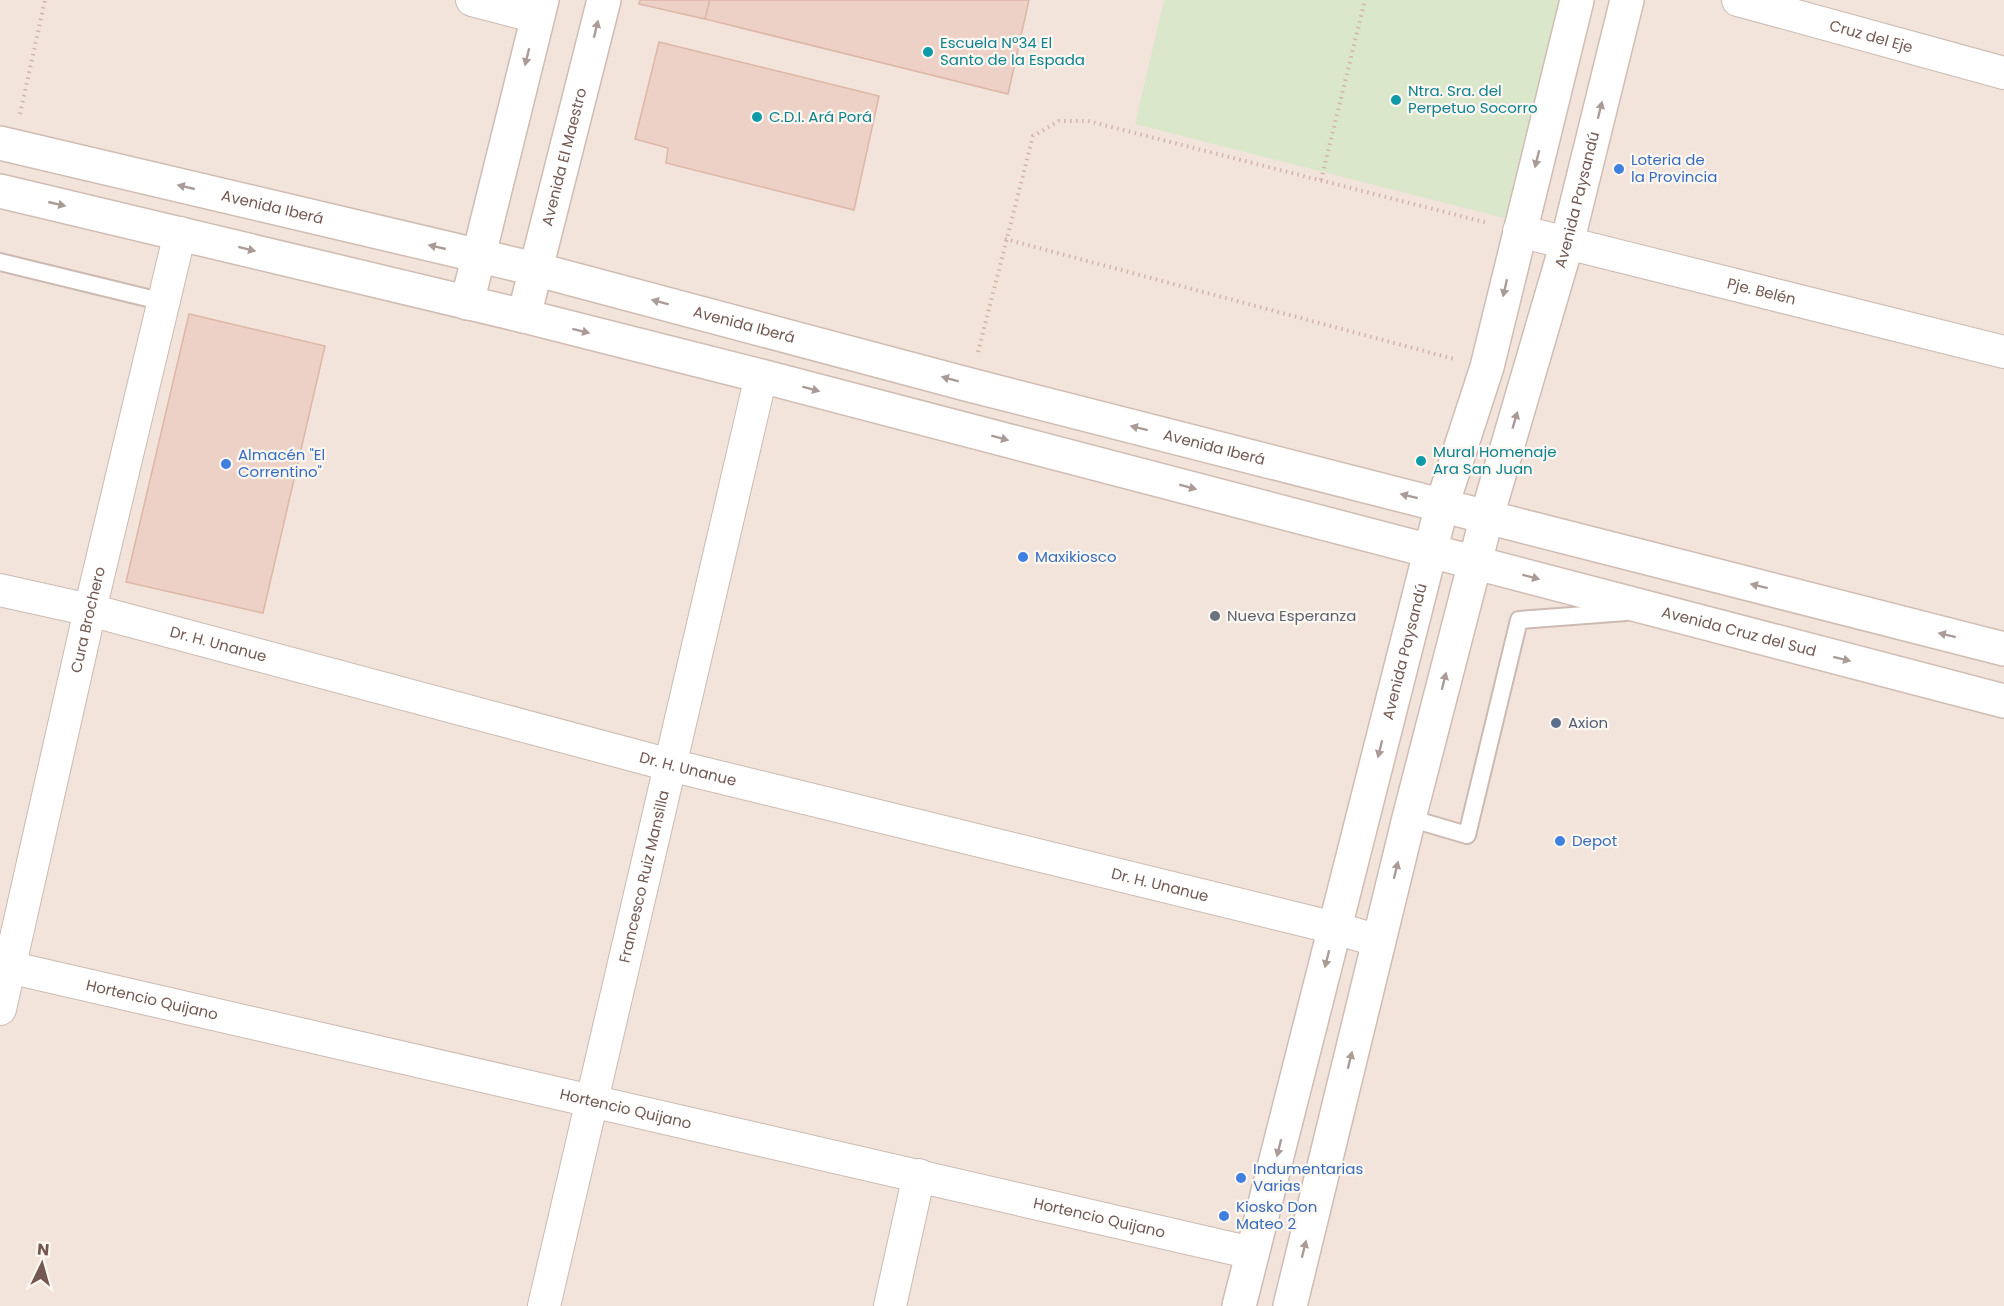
<svg xmlns="http://www.w3.org/2000/svg" width="2004" height="1306" font-family="Poppins,sans-serif">
<style>
.residential{fill:#f2e4da}
.green{fill:#dae7cb}
.building{fill:#edd1c6;stroke:#deb6a8;stroke-width:1.5}
.lines{fill:none;stroke-linecap:round;stroke-linejoin:round}
.lane-casing{stroke:#ccbab2;stroke-width:20}
.street-casing{stroke:#ccbab2;stroke-width:34}
.secondary-casing{stroke:#d0bcb3;stroke-width:36}
.path{stroke:#d2b4a9;stroke-width:4;stroke-dasharray:1.5 4.5;stroke-linecap:butt}
.lane{stroke:#fff;stroke-width:16}
.street{stroke:#fff;stroke-width:32}
.secondary{stroke:#fff;stroke-width:33}
.oneway{fill:#ab9b97}
.culture-dot{fill:#0f9aa8;stroke:#fdf7f2;stroke-width:2}
.shop-dot{fill:#3f7fe0;stroke:#fdf7f2;stroke-width:2}
.worship-dot{fill:#6b7280;stroke:#fdf7f2;stroke-width:2}
.service-dot{fill:#5c6f8a;stroke:#fdf7f2;stroke-width:2}
.labels{text-anchor:middle;stroke-width:4.5;stroke-linejoin:round;paint-order:stroke}
.street-label{font-size:15px;fill:#735951;stroke:#fdf7f2}
.culture-label{font-size:15px;fill:#0d838f;stroke:#fdf7f2;text-anchor:start}
.shop-label{font-size:15px;fill:#366cbe;stroke:#fdf7f2;text-anchor:start}
.worship-label{font-size:15px;fill:#5b616d;stroke:#fdf7f2;text-anchor:start}
.service-label{font-size:15px;fill:#4e5e75;stroke:#fdf7f2;text-anchor:start}
</style>
<rect width="100%" height="100%" fill="#fbf3eb"/>
<rect class="residential" x="0" y="0" width="2004" height="1306"/>
<polygon class="green" points="1164,0 1563,0 1512,220 1135,124"/>
<g class="building">
<polygon points="640,0 710,0 705,19 639,4"/>
<polygon points="710,0 1029,0 1008,94 705,19"/>
<polygon points="659,42 879,96 854,210 666,163 668,148 635,139"/>
<polygon points="189,314 325,346 263,613 126,582"/>
</g>
<g class="lines">
<defs>
<g id="lane">
<polyline points="0,262 164,302"/>
<polyline points="1409,818 1467,835 1519,620 1626,612"/>
</g>
<g id="street">
<polyline points="472,0 537,17"/>
<path id="s1" d="M1738 0 2004 73"/>
<path id="s2" d="M1519 231 2004 352"/>
<path id="s3" d="M0 590 90 610 670 765 1335 928 1379 941"/>
<path id="s4" d="M0 965 1252 1253"/>
<path id="s5" d="M0 1009 90 610 180 233"/>
<path id="s6" d="M544 1306 761 376"/>
<polyline points="890,1306 919,1175"/>
</g>
<g id="secondary">
<path id="s7" d="M0 143 535 269 970 385 2004 649"/>
<path id="s8" d="M0 191 524 316 761 376 2004 701"/>
<polyline points="467,303 542,0"/>
<path id="s9" d="M524 316 604 0"/>
<path id="s10" d="M1239 1306 1442 505 1487 367 1577 0"/>
<path id="s11" d="M1290 1306 1409 818 1487 516 1567 243 1627 0"/>
</g>
</defs>
<use href="#lane" class="lane-casing"/>
<use href="#street" class="street-casing"/>
<use href="#secondary" class="secondary-casing"/>
<g class="path">
<polyline points="20,114 45,0"/>
<polyline points="1321,180 1365,0"/>
<polyline points="1005,239 1454,359"/>
<polyline points="978,352 1033,136 1059,121 1088,121 1488,223"/>
</g>
<use href="#lane" class="lane"/>
<use href="#street" class="street"/>
<use href="#secondary" class="secondary"/>
</g>
<defs><path id="oneway-solid" d="M-6-.8H1V-3.2L6.5 0L1 3.2V.8H-6Z" transform="scale(1.5)"/></defs>
<g class="oneway">
<use href="#oneway-solid" transform="translate(596 29) rotate(-76)"/>
<use href="#oneway-solid" transform="translate(527 57) rotate(104)"/>
<use href="#oneway-solid" transform="translate(1600 110) rotate(-76)"/>
<use href="#oneway-solid" transform="translate(1537 159) rotate(104)"/>
<use href="#oneway-solid" transform="translate(186 187) rotate(-167)"/>
<use href="#oneway-solid" transform="translate(57 204) rotate(13)"/>
<use href="#oneway-solid" transform="translate(437 247) rotate(-167)"/>
<use href="#oneway-solid" transform="translate(247 249) rotate(14)"/>
<use href="#oneway-solid" transform="translate(1505 288) rotate(103)"/>
<use href="#oneway-solid" transform="translate(660 302) rotate(-165)"/>
<use href="#oneway-solid" transform="translate(581 331) rotate(14)"/>
<use href="#oneway-solid" transform="translate(950 379) rotate(-165)"/>
<use href="#oneway-solid" transform="translate(811 389) rotate(15)"/>
<use href="#oneway-solid" transform="translate(1515 420) rotate(-74)"/>
<use href="#oneway-solid" transform="translate(1139 428) rotate(-166)"/>
<use href="#oneway-solid" transform="translate(1000 438) rotate(15)"/>
<use href="#oneway-solid" transform="translate(1188 487) rotate(15)"/>
<use href="#oneway-solid" transform="translate(1409 496) rotate(-166)"/>
<use href="#oneway-solid" transform="translate(1531 577) rotate(15)"/>
<use href="#oneway-solid" transform="translate(1759 586) rotate(-166)"/>
<use href="#oneway-solid" transform="translate(1947 635) rotate(-166)"/>
<use href="#oneway-solid" transform="translate(1842 659) rotate(14)"/>
<use href="#oneway-solid" transform="translate(1444 681) rotate(-76)"/>
<use href="#oneway-solid" transform="translate(1380 749) rotate(104)"/>
<use href="#oneway-solid" transform="translate(1396 870) rotate(-76)"/>
<use href="#oneway-solid" transform="translate(1327 959) rotate(104)"/>
<use href="#oneway-solid" transform="translate(1350 1060) rotate(-76)"/>
<use href="#oneway-solid" transform="translate(1279 1148) rotate(104)"/>
<use href="#oneway-solid" transform="translate(1304 1249) rotate(-76)"/>
</g>
<g class="culture-dot">
<circle cx="928" cy="52" r="6"/>
<circle cx="1396" cy="100" r="6"/>
<circle cx="757" cy="117" r="6"/>
<circle cx="1421" cy="461" r="6"/>
</g>
<g class="shop-dot">
<circle cx="1619" cy="169" r="6"/>
<circle cx="226" cy="464" r="6"/>
<circle cx="1023" cy="557" r="6"/>
<circle cx="1560" cy="841" r="6"/>
<circle cx="1241" cy="1178" r="6"/>
<circle cx="1224" cy="1216" r="6"/>
</g>
<circle class="worship-dot" cx="1215" cy="616" r="6"/>
<circle class="service-dot" cx="1556" cy="723" r="6"/>
<g class="labels">
<g class="street-label">
<text dy="5" stroke="none"><textPath href="#s1" startOffset="138">Cruz del Eje</textPath></text>
<text dy="5" stroke="none"><textPath href="#s9" startOffset="164">Avenida El Maestro</textPath></text>
<text dy="5" stroke="none"><textPath href="#s11" startOffset="1143">Avenida Paysandú</textPath></text>
<text dy="5" stroke="none"><textPath href="#s7" startOffset="280">Avenida Iberá</textPath></text>
<text dy="5" stroke="none"><textPath href="#s2" startOffset="250">Pje. Belén</textPath></text>
<text dy="5" stroke="none"><textPath href="#s7" startOffset="766">Avenida Iberá</textPath></text>
<text dy="5" stroke="none"><textPath href="#s7" startOffset="1252">Avenida Iberá</textPath></text>
<text dy="5" stroke="none"><textPath href="#s5" startOffset="399">Cura Brochero</textPath></text>
<text dy="5" stroke="none"><textPath href="#s8" startOffset="1794">Avenida Cruz del Sud</textPath></text>
<text dy="5" stroke="none"><textPath href="#s3" startOffset="225">Dr. H. Unanue</textPath></text>
<text dy="5" stroke="none"><textPath href="#s10" startOffset="675">Avenida Paysandú</textPath></text>
<text dy="5" stroke="none"><textPath href="#s3" startOffset="711">Dr. H. Unanue</textPath></text>
<text dy="5" stroke="none"><textPath href="#s6" startOffset="441">Francesco Ruiz Mansilla</textPath></text>
<text dy="5" stroke="none"><textPath href="#s3" startOffset="1197">Dr. H. Unanue</textPath></text>
<text dy="5" stroke="none"><textPath href="#s4" startOffset="156">Hortencio Quijano</textPath></text>
<text dy="5" stroke="none"><textPath href="#s4" startOffset="642">Hortencio Quijano</textPath></text>
<text dy="5" stroke="none"><textPath href="#s4" startOffset="1128">Hortencio Quijano</textPath></text>
</g>
<g class="culture-label">
<text x="940" y="48">Escuela Nº34 El<tspan x="940" dy="17">Santo de la Espada</tspan></text>
<text x="1408" y="96">Ntra. Sra. del<tspan x="1408" dy="17">Perpetuo Socorro</tspan></text>
<text x="769" y="122">C.D.I. Ará Porá</text>
<text x="1433" y="457">Mural Homenaje<tspan x="1433" dy="17">Ara San Juan</tspan></text>
</g>
<g class="shop-label">
<text x="1631" y="165">Loteria de<tspan x="1631" dy="17">la Provincia</tspan></text>
<text x="238" y="460">Almacén "El<tspan x="238" dy="17">Correntino"</tspan></text>
<text x="1035" y="562">Maxikiosco</text>
<text x="1572" y="846">Depot</text>
<text x="1253" y="1174">Indumentarias<tspan x="1253" dy="17">Varias</tspan></text>
<text x="1236" y="1212">Kiosko Don<tspan x="1236" dy="17">Mateo 2</tspan></text>
</g>
<g class="worship-label">
<text x="1227" y="621">Nueva Esperanza</text>
</g>
<g class="service-label">
<text x="1568" y="728">Axion</text>
</g>
</g>
<g transform="translate(42 1264) rotate(5)" stroke="#fdf7f2" stroke-width="4.5" paint-order="stroke">
<path d="M0-4.5L10 22L0 15L-10 22Z" fill="#735951"/>
<text y="-9" font-size="16" font-weight="bold" text-anchor="middle" fill="#735951">N</text>
</g>
</svg>
